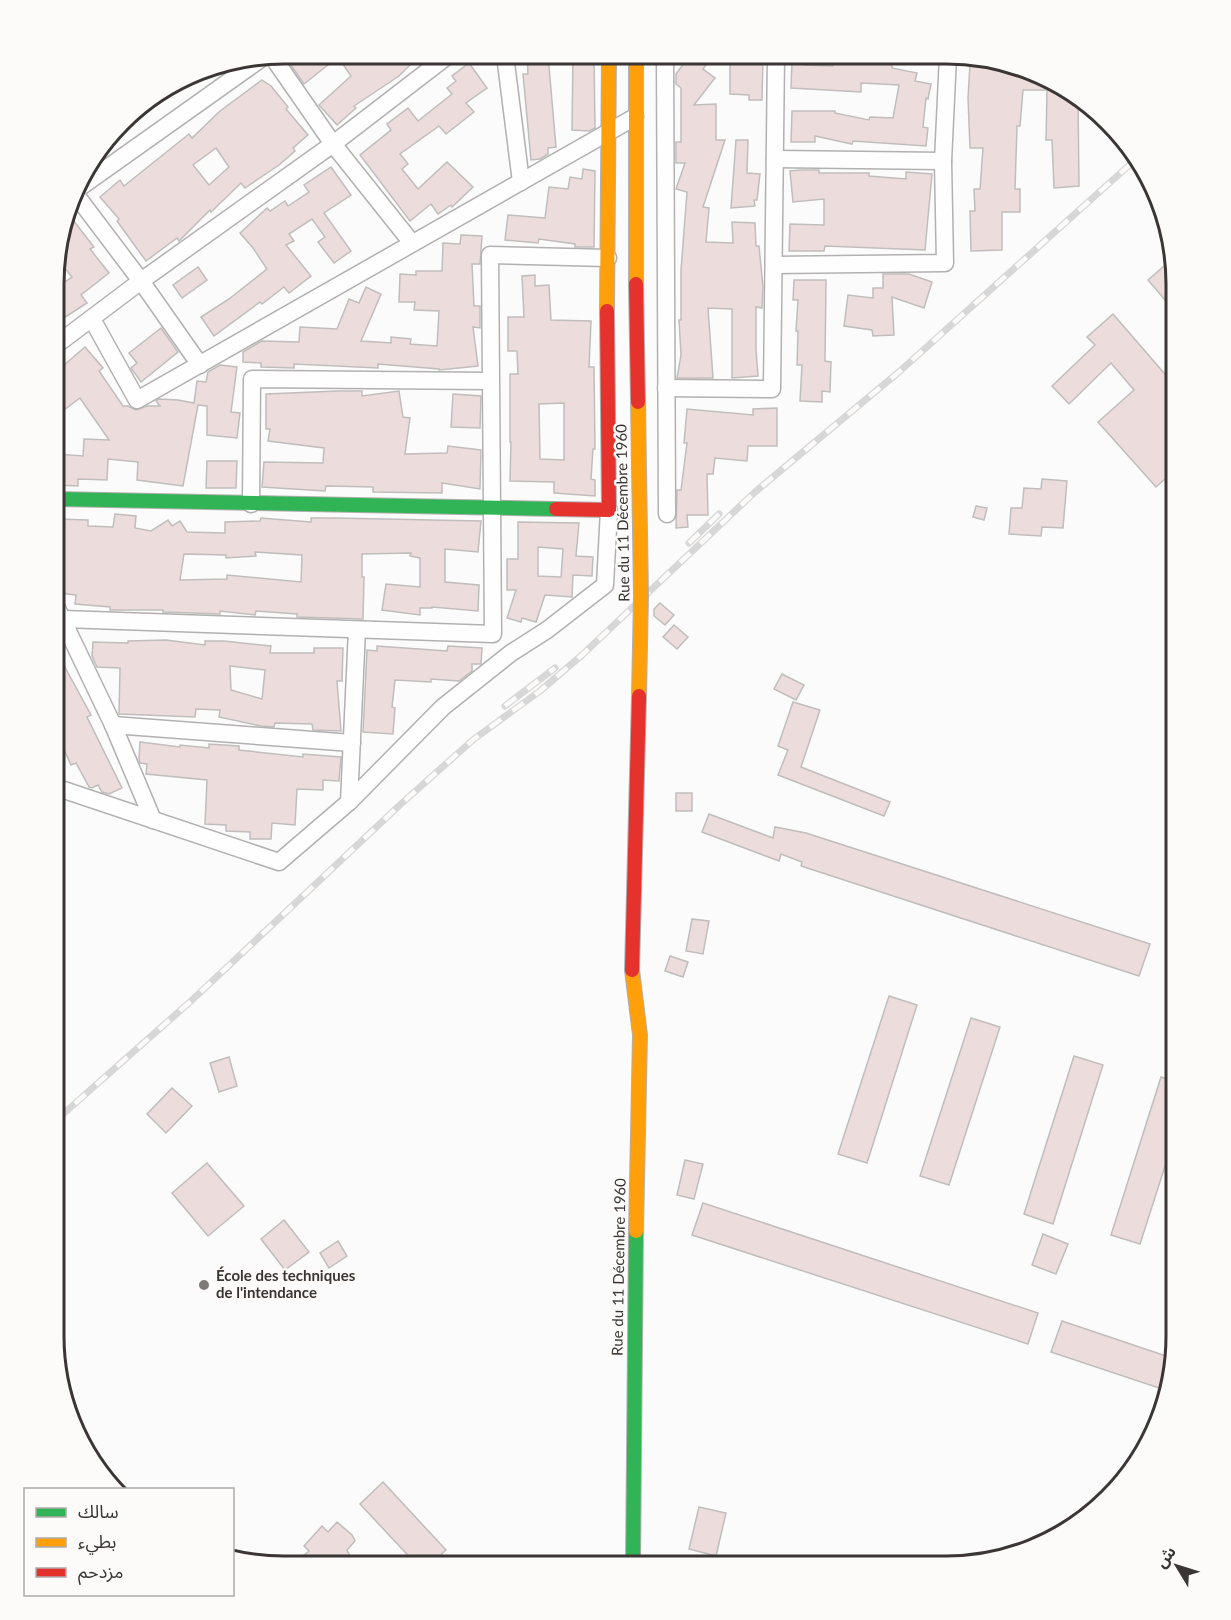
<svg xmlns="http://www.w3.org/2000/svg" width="1231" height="1620" font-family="Lato,'Noto Sans Arabic',sans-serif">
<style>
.building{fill:#eddcdc;stroke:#c0bdbd;stroke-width:1.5;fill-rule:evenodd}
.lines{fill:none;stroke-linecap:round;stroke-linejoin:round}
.street-casing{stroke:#b2b0b0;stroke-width:19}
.fast-casing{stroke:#b2b0b0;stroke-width:16}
.slow-casing{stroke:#b2b0b0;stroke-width:16}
.jam-casing{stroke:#b2b0b0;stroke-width:16}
.street{stroke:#fffefe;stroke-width:16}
.fast{stroke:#30b455;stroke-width:14}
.slow{stroke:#ff9f0a;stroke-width:14}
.jam{stroke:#e5322d;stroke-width:14}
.rail-casing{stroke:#d7d7d7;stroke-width:7}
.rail{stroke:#fdfafa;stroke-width:4.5;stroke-dasharray:14;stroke-linecap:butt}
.slow-bridge-casing{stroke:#b2b0b0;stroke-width:16;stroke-linecap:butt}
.jam-bridge-casing{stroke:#b2b0b0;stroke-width:16;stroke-linecap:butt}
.slow-bridge{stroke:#ff9f0a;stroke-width:14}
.jam-bridge{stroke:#e5322d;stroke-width:14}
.poi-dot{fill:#7f7a7a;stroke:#fdfafa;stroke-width:2}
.labels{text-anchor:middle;stroke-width:5;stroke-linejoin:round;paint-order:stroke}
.street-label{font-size:15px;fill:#3b3535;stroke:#fdfafa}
.poi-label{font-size:15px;font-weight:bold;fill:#3b3535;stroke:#fdfafa;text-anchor:start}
.rim{fill:none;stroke:#3b3535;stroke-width:3}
</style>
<rect width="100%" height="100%" fill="#fcfbfb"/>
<g class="building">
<polygon points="296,54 421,54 399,76 354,106 356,108 337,125 319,105 351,76 338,57 304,84 288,61"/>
<polygon points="527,55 548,55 556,147 548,148 548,154 540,159 531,160 523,74 528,74"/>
<polygon points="573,55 594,55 595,128 589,131 572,130"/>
<polygon points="690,55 706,65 703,69 715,78 694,105 716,104 716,140 725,140 703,207 709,208 706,242 733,243 732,222 755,223 756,246 759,246 763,287 762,308 756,307 756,349 758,376 732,378 732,309 708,308 713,378 677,378 681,355 679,320 681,320 681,270 687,192 676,189 685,163 676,163 676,142 681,142 681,88 676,84 676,74"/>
<polygon points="730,58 763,58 762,100 749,100 749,95 730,94"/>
<polygon points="792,61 804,62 804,65 833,66 833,62 892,64 892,68 917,73 915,81 931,84 928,99 926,98 923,127 928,128 926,146 853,141 852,144 815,136 815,142 791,142 792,111 835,111 835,113 869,120 870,117 893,118 899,85 861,83 861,92 791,88"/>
<polygon points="469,63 487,88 466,103 474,112 446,134 439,126 400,154 408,164 402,169 418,189 447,162 473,187 452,207 451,205 438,214 431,204 410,221 360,155 391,130 387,124 408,108 418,121 452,94 447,88 456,81 452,76"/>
<polygon points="970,64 1016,67 1034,71 1078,97 1079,186 1054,188 1052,140 1046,140 1047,90 1023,90 1020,126 1017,126 1015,189 1020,189 1020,212 1002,212 1002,250 971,251 970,211 975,211 974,189 980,189 983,148 970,148 968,98"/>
<path d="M262 80 271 86 288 107 286 109 308 135 293 148 295 151 279 165 245 188 241 183 211 212 210 210 179 241 177 238 146 261 117 221 119 219 100 197 120 180 124 186 189 134 192 138 220 111ZM216 148 229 167 209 185 193 165Z"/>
<polygon points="736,140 748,140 747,173 760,174 757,200 754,200 755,206 731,208"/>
<polygon points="331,167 351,195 324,213 351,251 334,263 318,242 325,237 312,219 289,234 294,241 286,245 311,276 289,293 284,287 262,304 260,302 214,336 201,317 229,299 267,269 253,248 240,233 267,208 270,211 285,201 288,206 309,192 304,185"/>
<polygon points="583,169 595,171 594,247 575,247 575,244 539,239 538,243 505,240 508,215 545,218 549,187 568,189 570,177 582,179"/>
<polygon points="800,170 819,170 819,173 869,173 869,176 906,179 906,172 932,174 925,250 825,246 824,251 789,251 790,224 824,225 824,199 793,202 790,171"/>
<polygon points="69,215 94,247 90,249 109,273 81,295 87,303 56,323 56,288 72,277 56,257"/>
<polygon points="461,235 482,236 480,264 472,264 474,306 480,306 480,328 473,327 478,366 439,370 439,369 378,364 378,368 294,364 294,368 261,367 261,363 243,362 243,352 262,341 299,342 300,327 337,329 349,299 359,303 366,287 381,294 361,341 391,343 391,337 411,339 410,344 437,346 439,311 414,310 415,302 399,302 400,274 416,275 416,271 442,271 443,243 460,244"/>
<polygon points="1171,260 1177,285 1177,314 1148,280"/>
<polygon points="198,267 207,280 182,298 173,285"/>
<polygon points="883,274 909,274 932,282 924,308 892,297 894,335 873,336 872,330 844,326 848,295 873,298 873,288 883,288"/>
<path d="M535 275V286L549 285 551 320 591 321 589 367H594L595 449H593L591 479 595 480V496L554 493V482L510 481 511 442H510V374H518L517 351H508V317H524L522 276ZM564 403V460L540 459 539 404Z"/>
<polygon points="794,280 826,280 825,361 831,362 830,392 822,391 822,402 800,401 802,365 797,365 798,331 796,331 798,300 793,300"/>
<polygon points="1113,314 1177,388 1177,468 1156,487 1098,422 1134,390 1111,363 1069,404 1052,386 1095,345 1087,337"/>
<polygon points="161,328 178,352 141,382 131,368 137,363 129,353"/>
<polygon points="85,347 103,368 99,371 123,406 128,406 136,410 147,406 160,406 156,401 159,399 178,400 194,403 197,381 206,382 208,372 220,365 237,367 231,412 240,413 237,438 207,435 207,406 198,405 183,486 137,480 138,462 108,459 107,480 78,479 78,486 56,485 56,454 83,456 84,439 109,440 80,398 56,416 56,372"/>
<polygon points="338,391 362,391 362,396 399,391 403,417 410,418 405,454 447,453 448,446 481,450 480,489 442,483 442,493 373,492 373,487 326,486 325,491 262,487 264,462 323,463 324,448 268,441 270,429 266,429 266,394"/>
<polygon points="453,394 481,396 480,428 451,427"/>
<polygon points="777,408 777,446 748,446 747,461 715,458 713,474 707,474 708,515 687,515 688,527 676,528 677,490 681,490 687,443 684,443 687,409 753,415 753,409"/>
<polygon points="207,461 237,461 236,488 206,488"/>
<polygon points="1042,479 1067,481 1063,528 1042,527 1041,536 1009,534 1011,508 1022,508 1024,488 1041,489"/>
<polygon points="976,506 987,508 984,520 973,517"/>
<path d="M115 514 136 516 135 528 151 531 168 520 172 526 180 521 187 532 225 533V522L260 521 261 518 311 522V518H336L481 521 478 552 445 549V582L479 585 478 611 432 607V608H420V615L382 610 386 584 420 587V558L410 556 411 553 362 554V577H364L363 619 297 617V614L256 611 255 615 220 611V614L163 612V610H110V607L75 604 76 595 60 593 62 559H55L56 519 88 520V526L113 527ZM255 552 302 555 301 582 227 575V579L180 580 184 554 226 555V558L256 556Z"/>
<path d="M518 522 579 523 576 556 593 557 592 576 573 575 572 597 545 595 536 622 522 618 521 622 507 618 516 590H507V559H518ZM538 547 563 549 561 577 538 576Z"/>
<polygon points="660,603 674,615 665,625 654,616 654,609"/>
<polygon points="674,625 688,637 677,649 663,637"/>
<path d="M166 640 205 645V641H224L271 646 270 653H314V648H343L342 681H337L341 731 313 730 312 724 275 723 274 727 261 726 219 717 220 710 196 709 195 717 119 714 120 668 97 667 92 656 93 642 128 643V641ZM230 666 265 670 262 699 231 690Z"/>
<polygon points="377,646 447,651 448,646 482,648 481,664 472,664 472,671 459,681 431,679 431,682 395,680 392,707 395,708 393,734 363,732 367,650 377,651"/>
<polygon points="55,649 91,715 87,717 122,788 109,794 102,792 98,785 92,788 89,787 76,763 71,765 65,752 55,759 55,702 64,698 55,682"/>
<polygon points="782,674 804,685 796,700 774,689"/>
<polygon points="793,702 820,710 801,767 890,802 884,816 778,775 788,750 778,746"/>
<polygon points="140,742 180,747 180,745 209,748 209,744 239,746 239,750 303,757 303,754 341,757 339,781 323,780 323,790 297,789 295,825 272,823 271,839 250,839 250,832 226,831 226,825 205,824 207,780 146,774 147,764 140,763 139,759"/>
<rect x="676" y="793" width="16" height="18"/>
<polygon points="709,814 773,838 775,827 806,833 1150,944 1139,976 801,866 802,862 781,854 779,861 702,832"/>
<polygon points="692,919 709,921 703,954 686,951"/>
<polygon points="670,956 688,962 683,977 665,971"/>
<polygon points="889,996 917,1005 867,1163 838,1154"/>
<polygon points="971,1018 1000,1027 949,1185 920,1176"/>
<polygon points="1074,1056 1103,1065 1053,1224 1024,1214"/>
<polygon points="229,1057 237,1086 219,1092 210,1063"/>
<polygon points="1161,1077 1177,1082 1177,1129 1140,1244 1111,1235"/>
<polygon points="172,1088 192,1106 166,1133 147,1114"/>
<polygon points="685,1160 703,1164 694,1199 677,1195"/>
<polygon points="207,1163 244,1206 208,1236 172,1193"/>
<polygon points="703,1203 1038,1313 1028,1344 692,1235"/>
<polygon points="284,1220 309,1252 285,1270 261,1239"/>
<polygon points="1043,1234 1068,1244 1056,1274 1032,1265"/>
<polygon points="338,1241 347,1256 329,1268 320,1253"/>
<polygon points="1062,1321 1175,1359 1168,1391 1051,1352"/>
<polygon points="383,1482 446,1550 430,1565 417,1565 360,1504"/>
<polygon points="699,1507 726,1513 716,1556 689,1549"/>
<polygon points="337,1522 352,1535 355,1541 347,1550 354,1564 293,1564 309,1551 304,1546 322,1526 328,1532"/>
</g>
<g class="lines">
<defs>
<g id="street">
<polyline points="505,55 521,182"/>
<polyline points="665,55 667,514"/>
<polyline points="272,56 333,144 412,243"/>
<polyline points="775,159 943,161"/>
<polyline points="79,188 262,58"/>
<polyline points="76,195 141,281 200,365"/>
<polyline points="774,265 945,263 943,161 948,56"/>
<polyline points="92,319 137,400 635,117"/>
<polyline points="56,345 141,281 333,144 450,54"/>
<polyline points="666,388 772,389 776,55"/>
<polyline points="251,504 252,379 490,381"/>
<polyline points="55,604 113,725 153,820"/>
<polyline points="63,619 493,634 490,255 608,258"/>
<polyline points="113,725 352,743"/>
<polyline points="55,787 279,862 349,802 443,707 511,653 547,630 605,585 609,510"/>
<polyline points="349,802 357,630"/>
</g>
<g id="fast">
<polyline points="56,499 556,509"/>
<polyline points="633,1565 636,1231"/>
</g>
<g id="slow">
<polyline points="636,55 636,284"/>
<polyline points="607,311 609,55"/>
<polyline points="632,970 640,1035 636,1231"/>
</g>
<polyline id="jam" points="556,509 609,510 607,311"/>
</defs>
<use href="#street" class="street-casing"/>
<use href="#fast" class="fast-casing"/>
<use href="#slow" class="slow-casing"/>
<use href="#jam" class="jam-casing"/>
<use href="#street" class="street"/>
<use href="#fast" class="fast"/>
<use href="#slow" class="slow"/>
<use href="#jam" class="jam"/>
<defs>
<g id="rail">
<polyline points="689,543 719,514"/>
<polyline points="505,706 555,668"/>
<polyline points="54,1122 191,1001 402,803 474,739 540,691 582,655 755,492 900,371 1135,160"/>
</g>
</defs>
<use href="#rail" class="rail-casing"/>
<use href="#rail" class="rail"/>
<defs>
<polyline id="slow-bridge" points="638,402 641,596 639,696"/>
<g id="jam-bridge">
<polyline points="636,284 638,402"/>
<polyline points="632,970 639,696"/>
</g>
</defs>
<use href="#slow-bridge" class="slow-bridge-casing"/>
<use href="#jam-bridge" class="jam-bridge-casing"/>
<use href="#slow-bridge" class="slow-bridge"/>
<use href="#jam-bridge" class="jam-bridge"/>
</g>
<circle class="poi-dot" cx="204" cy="1285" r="6"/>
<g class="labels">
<g class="street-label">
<text transform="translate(623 513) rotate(-91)" y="5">Rue du 11 Décembre 1960</text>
<text transform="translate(619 1267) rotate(-89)" y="5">Rue du 11 Décembre 1960</text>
</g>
<g class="poi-label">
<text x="216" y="1281">École des techniques<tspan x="216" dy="17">de l'intendance</tspan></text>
</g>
</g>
<path d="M0 0H1231V1620H0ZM284 64H946A220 220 0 0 1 1166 284V1336A220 220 0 0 1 946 1556H284A220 220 0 0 1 64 1336V284A220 220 0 0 1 284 64Z" fill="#fdfafa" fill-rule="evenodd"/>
<path class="rim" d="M284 64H946A220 220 0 0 1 1166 284V1336A220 220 0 0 1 946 1556H284A220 220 0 0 1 64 1336V284A220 220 0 0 1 284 64Z"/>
<rect x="24" y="1488" width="210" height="108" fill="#fdfafa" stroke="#afabab" stroke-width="1.5"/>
<rect x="36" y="1508" width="30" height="9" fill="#30b455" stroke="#afabab" stroke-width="1.5"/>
<text x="78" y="1518" font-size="18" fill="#3b3535">سالك</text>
<rect x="36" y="1538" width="30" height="9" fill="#ff9f0a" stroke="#afabab" stroke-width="1.5"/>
<text x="78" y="1548" font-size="18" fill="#3b3535">بطيء</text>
<rect x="36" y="1568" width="30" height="9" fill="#e5322d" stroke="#afabab" stroke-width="1.5"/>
<text x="78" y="1578" font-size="18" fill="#3b3535">مزدحم</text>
<g transform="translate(1177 1566) rotate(308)" stroke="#fdfafa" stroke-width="4.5" paint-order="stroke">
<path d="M0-4.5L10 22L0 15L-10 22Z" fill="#3b3535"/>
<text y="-9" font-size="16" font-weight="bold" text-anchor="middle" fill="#3b3535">ش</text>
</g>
</svg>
